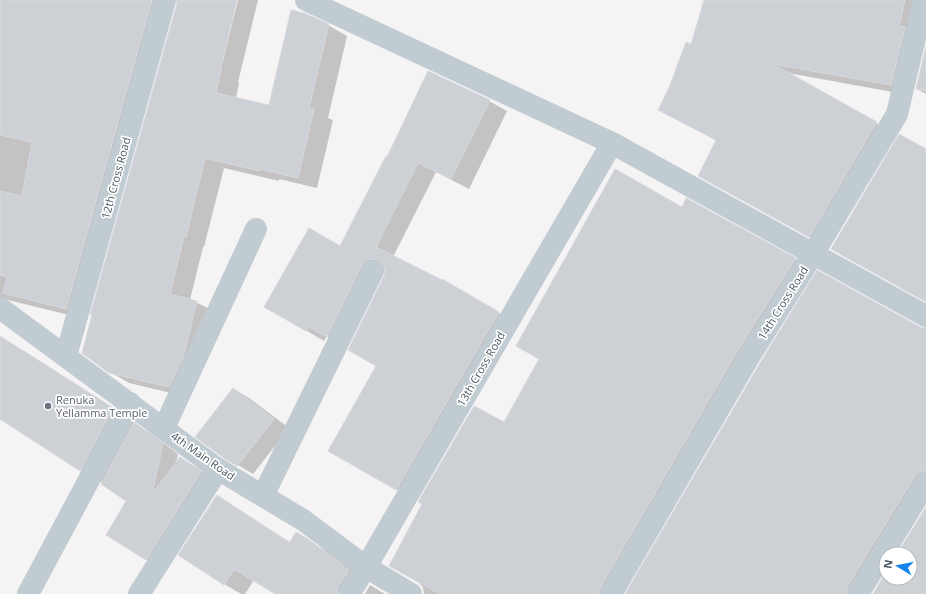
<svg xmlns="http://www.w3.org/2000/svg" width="926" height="594" font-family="'Open Sans',sans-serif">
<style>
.shadow{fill:#0003}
.building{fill:#cdd0d5;stroke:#d7d9de}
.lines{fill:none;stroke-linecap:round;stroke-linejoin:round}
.street{stroke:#c0cbd2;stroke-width:22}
.worship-dot{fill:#6b7280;stroke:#fff;stroke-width:1.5}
.labels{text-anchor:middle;stroke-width:3.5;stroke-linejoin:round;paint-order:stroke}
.street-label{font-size:11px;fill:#495861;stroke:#fff}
.worship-label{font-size:11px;fill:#5b616d;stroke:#fff;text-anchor:start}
</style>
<rect width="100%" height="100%" fill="#f5f3f3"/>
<g class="shadow">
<polygon points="0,0 236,0 217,76 219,76 238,0 258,0 238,82 239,83 236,98 270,106 328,25 347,36 328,118 333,120 317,188 279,179 279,181 224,168 204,247 203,247 190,300 196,302 215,312 188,397 129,383 110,372 178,0 175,2 85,319 0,298"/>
<polygon points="705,0 926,0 909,95 788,73 895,134 827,247 717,186 717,141 677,119 692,45"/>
<polygon points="926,50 926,94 917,89"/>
<polygon points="489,101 507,111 469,189 436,172 393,257 443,281 516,323 414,499 329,451 377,365 386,270 384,270 380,275 345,346 327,336 324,341 266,307 340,247 386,158"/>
<polygon points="682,208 795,259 815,271 758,362 623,594 424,594 423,587 418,582 390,566 504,423"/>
<polygon points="920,328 926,329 926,503 870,594 627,594"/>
<polygon points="8,342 29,354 134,421 133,423 149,432 178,454 176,464 180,458 196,467 216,482 162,568 146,559 128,501 103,483 80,470 0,418 0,354"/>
<polygon points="234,389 249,398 289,428 253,474 226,458"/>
<polygon points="217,496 237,508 291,543 296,533 328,552 369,582 361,594 277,594 254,580 245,594 241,594 224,584"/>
<polygon points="370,585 385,594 365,594"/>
</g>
<g class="building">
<polygon points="0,0 152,0 66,309 3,293 7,277 0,275 0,191 22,196 32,142 0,135"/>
<polygon points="177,0 237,0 220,71 221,71 216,93 269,105 291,10 304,13 329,24 309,108 314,109 298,178 260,169 260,171 205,158 186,237 184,236 170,294 197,301 184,355 169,387 109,373 82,353 92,315 90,315 177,3"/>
<polygon points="704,0 905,0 899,26 905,27 891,85 773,64 877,122 809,237 698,176 716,140 658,110 669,88 686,42 691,44"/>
<polygon points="926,46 926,91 916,89"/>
<polygon points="428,71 490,100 451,179 418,163 376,247 442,280 442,279 499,312 396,490 328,451 376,366 348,350 384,276 385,270 383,264 379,260 373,259 366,260 362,265 327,337 309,327 306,331 264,307 309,228 340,246 386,156 387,157"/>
<polygon points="899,134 926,149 926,302 831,249"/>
<polygon points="615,169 682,207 686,198 796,258 738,350 600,588 599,594 440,594 389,566 422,504 418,502 474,406 504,422 539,359 516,346"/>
<polygon points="817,270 920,327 926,328 926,471 920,472 915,476 847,587 846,594 625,594 760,363"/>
<polygon points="0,336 113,408 80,471 0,419"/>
<polygon points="233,388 274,419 237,466 225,459 195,437"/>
<polygon points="134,422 163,444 152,494 180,457 201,472 146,560 106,535 126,501 101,484"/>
<polygon points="217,495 289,543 296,532 308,539 349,570 338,587 337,594 275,594 234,569 224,585 178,555"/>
<polygon points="926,507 926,594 873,594 886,572 886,578 910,578 910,554 897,554"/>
</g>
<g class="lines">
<g class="street">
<polyline points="306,0 612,143 926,316"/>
<polyline points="0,308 218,469 303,520 366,567 411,594"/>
<polyline points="66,356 165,0"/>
<polyline points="164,428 256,229"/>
<polyline points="263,496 373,271"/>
<polyline points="28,594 130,403"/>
<polyline points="139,594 218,469"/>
<polyline points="349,594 366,567 612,143"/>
<polyline points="611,594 749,357 813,254 897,114 924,0"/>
<polyline points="858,594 926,483"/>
</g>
</g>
<circle class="worship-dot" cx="48" cy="406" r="4"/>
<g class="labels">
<g class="street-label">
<text transform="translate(116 178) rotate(-75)" y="4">12th Cross Road</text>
<text transform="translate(783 303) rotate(-58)" y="4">14th Cross Road</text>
<text transform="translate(481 369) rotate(-60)" y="4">13th Cross Road</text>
<text transform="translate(203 456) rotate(35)" y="4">4th Main Road</text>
</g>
<g class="worship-label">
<text x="56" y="404">Renuka<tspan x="56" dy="13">Yellamma Temple</tspan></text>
</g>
</g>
<g transform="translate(898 566) rotate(280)"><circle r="19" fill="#ffffff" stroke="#b6bcc0"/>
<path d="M0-3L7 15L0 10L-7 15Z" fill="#1583ed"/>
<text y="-6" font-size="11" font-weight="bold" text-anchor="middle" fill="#495861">N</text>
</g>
</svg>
